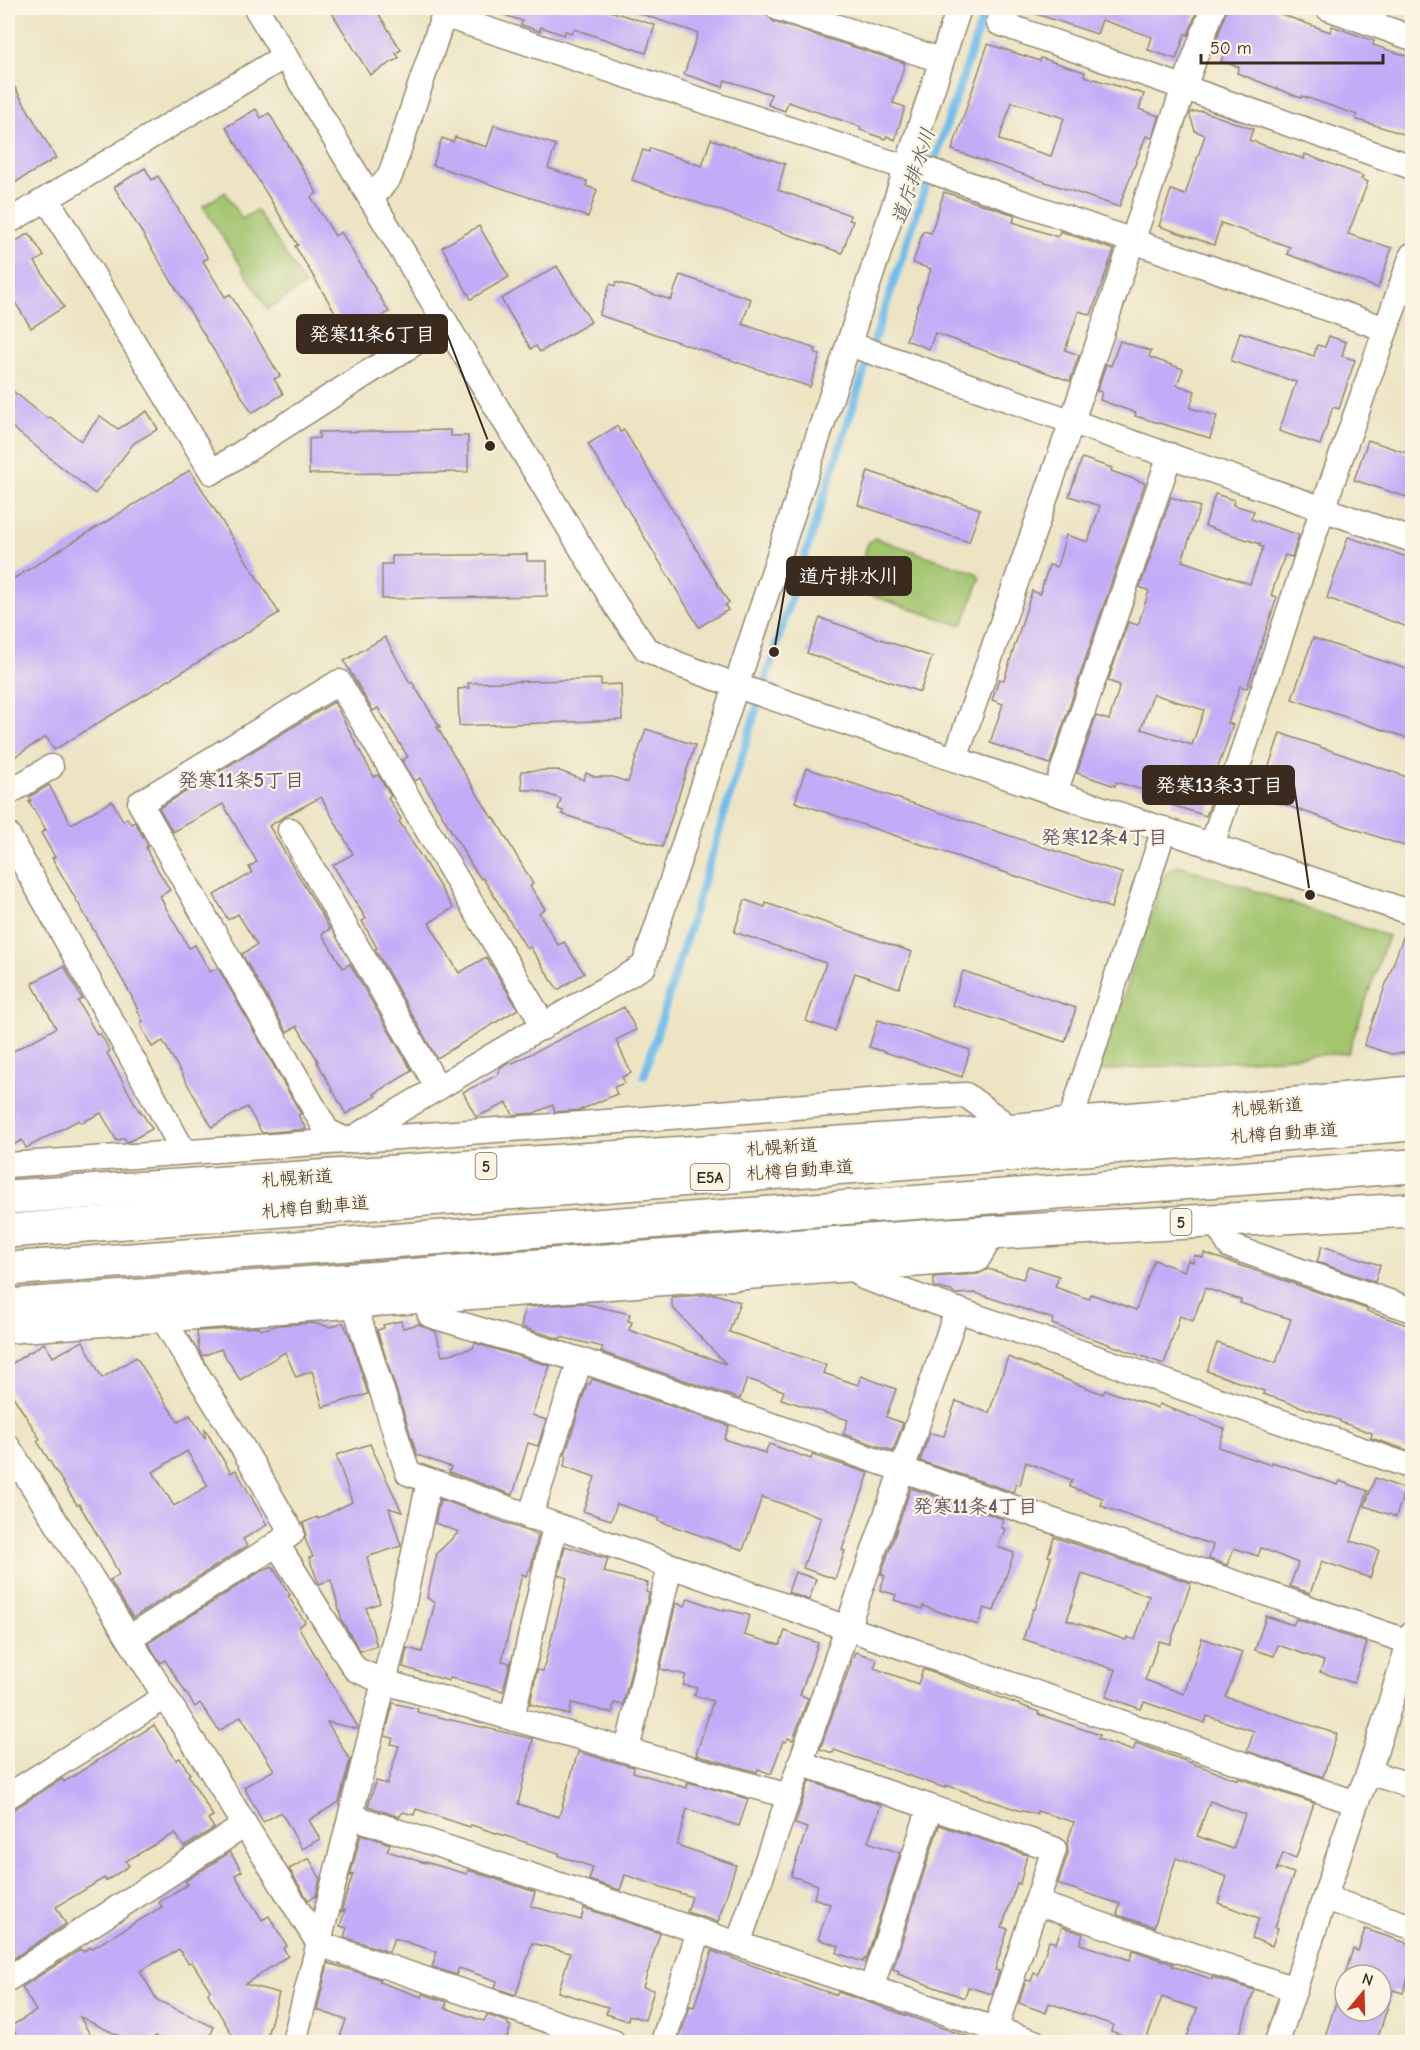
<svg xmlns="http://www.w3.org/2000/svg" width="1420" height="2050" font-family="'Comic Neue','Klee One',sans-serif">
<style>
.green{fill:#a2c56e;stroke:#6e7846;stroke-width:1.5}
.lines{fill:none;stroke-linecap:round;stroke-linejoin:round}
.stream{stroke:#72bdeb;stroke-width:8}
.building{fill:#c2acf8;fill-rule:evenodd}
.minor-casing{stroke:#948770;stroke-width:27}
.highway-casing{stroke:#948770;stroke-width:36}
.minor{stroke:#fff;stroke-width:24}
.highway{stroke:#fff;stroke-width:33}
.labels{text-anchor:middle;stroke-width:4.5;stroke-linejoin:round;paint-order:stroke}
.shield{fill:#fcf5e5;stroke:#75675a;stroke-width:1.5}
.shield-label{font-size:16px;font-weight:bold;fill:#3b2a1e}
.street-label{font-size:18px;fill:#3b2a1e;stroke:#fcf5e5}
.water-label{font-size:20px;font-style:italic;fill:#4c565c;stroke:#fcf5e5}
.neighbourhood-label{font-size:20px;font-weight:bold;fill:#6a586a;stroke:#fcf5e5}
.leader{fill:none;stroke:#3b2a1e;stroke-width:2}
.callout-dot{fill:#3b2a1e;stroke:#fcf5e5;stroke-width:2}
.callout{fill:#3b2a1e;stroke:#3b2a1e;stroke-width:2}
.callout-label{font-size:20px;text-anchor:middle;font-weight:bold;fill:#fff}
</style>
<rect width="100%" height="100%" fill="#fcf5e5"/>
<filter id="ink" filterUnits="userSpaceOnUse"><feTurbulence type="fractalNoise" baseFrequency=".0167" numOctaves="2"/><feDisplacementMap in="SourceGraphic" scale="12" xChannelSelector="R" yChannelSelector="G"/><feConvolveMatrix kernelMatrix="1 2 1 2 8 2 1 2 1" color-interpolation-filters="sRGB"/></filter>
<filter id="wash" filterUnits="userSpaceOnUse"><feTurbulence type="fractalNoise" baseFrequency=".008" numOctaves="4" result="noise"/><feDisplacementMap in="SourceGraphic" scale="24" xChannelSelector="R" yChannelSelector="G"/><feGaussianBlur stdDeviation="1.35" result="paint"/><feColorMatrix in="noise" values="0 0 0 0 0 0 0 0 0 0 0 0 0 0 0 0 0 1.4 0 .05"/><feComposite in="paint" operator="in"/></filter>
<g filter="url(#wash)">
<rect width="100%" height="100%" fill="#ece4c3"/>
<g class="green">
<polygon points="225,192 242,219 257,210 305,285 268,309 203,206"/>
<polygon points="875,538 977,573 980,579 964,622 959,625 858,591 854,586 868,543"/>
<polygon points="1178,865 1388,936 1348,1053 1099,1071 1165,873"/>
</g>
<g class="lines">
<polyline class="stream" points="644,1076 774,652 878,329 986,8"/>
</g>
<g id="blocks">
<g class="building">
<polygon points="329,8 375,8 401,50 396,53 399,58 370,75"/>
<polygon points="494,8 600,8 655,25 646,53 574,29 572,33 565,31 564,35 541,27 540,31 521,25 522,21 493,11"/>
<polygon points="632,8 748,8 765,13 774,22 905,63 893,103 905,107 895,140 887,136 885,139 860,130 861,127 788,102 785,111 768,105 771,94 725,80 723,87 684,74 698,33 632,11"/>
<polygon points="1028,8 1198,8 1188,35 1185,34 1176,59 1148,50 1152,37 1102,20 1097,34 1027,11"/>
<polygon points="1227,8 1277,8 1275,12 1330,32 1332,26 1374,41 1373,45 1413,58 1413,137 1355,119 1357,115 1302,96 1301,98 1237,73 1239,67 1221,61 1226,48 1215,45"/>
<path d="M988 44 1040 61 1041 58 1085 72 1084 76 1144 94 1139 109 1159 116 1152 138 1146 136 1119 207 952 150ZM1012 102 1064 118 1051 156 999 140Z"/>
<polygon points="8,76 56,158 8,187"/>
<polygon points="256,109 261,118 269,113 317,193 311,197 335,236 341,232 389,312 381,317 391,333 359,352 295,246 298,245 226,127"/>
<polygon points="1202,111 1253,129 1249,140 1304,159 1305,154 1363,176 1361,179 1368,182 1348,234 1392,248 1378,288 1287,254 1290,247 1221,223 1214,245 1159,226 1171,190 1185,195 1205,135 1195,131 1190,115 1191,112"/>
<polygon points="494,125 556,145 548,168 587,181 586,186 597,190 588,217 433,165 442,138 453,142 455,137 487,147"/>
<polygon points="711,139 785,164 778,190 850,215 849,220 853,221 842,253 632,180 643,150 649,152 650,148 702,166"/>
<polygon points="145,168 152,180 158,176 208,258 203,261 225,297 230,294 280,376 274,379 283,394 252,413 114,187"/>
<polygon points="944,192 1015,215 1013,222 1058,237 1060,231 1114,250 1091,315 1079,311 1065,350 1079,355 1070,381 935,333 929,349 906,340 931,269 913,263 923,231 931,233"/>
<polygon points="479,226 509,277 471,299 442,247"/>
<polygon points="29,233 44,256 35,262 64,307 31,328 8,291 8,246"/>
<polygon points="557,266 591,322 540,352 536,346 531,349 501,299"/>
<polygon points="680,275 751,299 742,324 816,349 815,353 820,355 810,387 599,315 610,284 615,286 616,282 671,300"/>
<polygon points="1240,332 1314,356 1317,345 1325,347 1329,336 1346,342 1342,356 1355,360 1339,409 1333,407 1320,445 1279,431 1296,382 1231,361"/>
<polygon points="1120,341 1151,351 1149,357 1183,369 1177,385 1195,391 1190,408 1217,416 1210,438 1135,416 1136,413 1100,400 1102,392 1097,391 1106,364 1111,366"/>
<polygon points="8,387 48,419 50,417 81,441 100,416 118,429 147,411 158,429 134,443 95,494 8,424"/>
<polygon points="617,426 620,432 624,430 729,603 725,605 728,610 699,627 588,444"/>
<polygon points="450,430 451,436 468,436 468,472 309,474 309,439 319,438 319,432"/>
<polygon points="1368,440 1413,455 1413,499 1354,480"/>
<polygon points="1082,458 1112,468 1111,471 1145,483 1050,764 990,743 1003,704 992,700 999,679 1004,680 1032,591 1040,594 1049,565 1057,567 1066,535 1088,542 1100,506 1069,496"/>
<polygon points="190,470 279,613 54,750 46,737 8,761 8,582"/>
<polygon points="868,471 980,509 969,542 858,505"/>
<path d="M1215 494 1234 500 1233 505 1254 511 1251 519 1299 535 1292 557 1285 555 1271 595 1277 597 1247 688 1240 686 1228 723 1233 725 1212 784 1217 785 1206 816 1172 805 1174 799 1116 782 1115 786 1077 773 1096 716 1109 720 1120 685 1108 681 1128 622 1138 625 1149 591 1140 587 1171 497 1200 507 1182 561 1250 584 1263 547 1259 546 1260 544 1205 526ZM1153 694 1204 710 1192 745 1141 729Z"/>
<polygon points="1348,537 1413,559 1413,629 1327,598"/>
<polygon points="527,554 527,561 547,561 547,596 382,599 382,564 392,564 392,556"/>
<polygon points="820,618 932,657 920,692 807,653"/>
<polygon points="385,637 410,683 412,682 440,727 437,727 454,756 492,818 494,817 533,884 530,886 545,909 539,913 558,945 564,942 584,973 558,990 534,953 530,947 527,949 483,878 481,879 474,869 420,778 415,781 402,760 408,757 378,708 373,711 344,661"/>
<polygon points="1313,638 1413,671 1413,740 1292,699"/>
<polygon points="601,679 601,685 621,684 622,720 459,726 458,689 469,688 468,683"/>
<polygon points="334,702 374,777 378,775 391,796 388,798 401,819 399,821 453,908 429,923 459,973 486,957 518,1009 439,1057 436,1057 375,949 377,948 362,921 366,919 333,865 353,854 321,797 282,818 269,826 330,929 322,934 343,968 350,964 412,1071 374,1094 376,1096 346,1114 317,1062 318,1061 297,1026 287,1032 242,954 257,945 238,914 228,920 214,895 252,873 249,867 257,862 223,804 173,832 159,808"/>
<polygon points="646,729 695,745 662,847 562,814 563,811 558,809 561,799 535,790 522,790 521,771 557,770 584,780 586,773 595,777 613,777 628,782"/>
<polygon points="1280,733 1413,779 1413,849 1259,796"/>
<polygon points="806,768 1122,873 1111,908 795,802"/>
<polygon points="49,785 71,824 112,801 123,821 127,818 131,824 135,822 148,846 146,847 149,855 170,890 160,896 166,908 189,948 195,945 210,972 218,968 301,1114 298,1115 306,1129 262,1133 247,1107 212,1127 163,1041 152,1047 140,1024 143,1022 130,993 52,858 55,857 41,833 46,830 29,802 31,801 29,797"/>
<polygon points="745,900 765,907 766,903 803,916 803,915 912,952 899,988 855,973 835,1031 806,1021 826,963 734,932"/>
<polygon points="1407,926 1413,927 1413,1052 1391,1054 1364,1045"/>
<polygon points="64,966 82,999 78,1001 97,1035 100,1033 110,1051 107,1053 139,1111 140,1110 152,1129 128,1142 124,1138 117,1141 101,1113 81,1123 79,1120 26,1148 22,1140 8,1148 8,1054 56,1028 32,983"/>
<polygon points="963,971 1076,1008 1065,1042 952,1005"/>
<polygon points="624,1007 636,1030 616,1040 631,1073 622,1077 625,1083 614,1087 617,1094 580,1110 555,1112 553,1105 534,1113 513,1115 507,1103 476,1117 463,1092 498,1075 500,1068 506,1064 510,1062 513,1063"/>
<polygon points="878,1020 970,1050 962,1077 869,1047"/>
<polygon points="1322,1246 1380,1265 1375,1282 1317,1262"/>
<polygon points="1204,1253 1367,1309 1367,1311 1413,1327 1413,1452 1371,1438 1372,1433 1340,1422 1340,1420 1263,1394 1264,1391 1207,1371 1217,1343 1276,1363 1291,1319 1240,1303 1241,1300 1205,1288 1193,1321 1180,1316 1164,1364 1052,1324 1053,1319 976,1293 955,1294 951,1291 934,1287 934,1277 978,1274 988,1269 1023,1279 1028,1266 1059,1276 1055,1287 1089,1299 1091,1294 1136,1310 1154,1260 1184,1271 1188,1260 1193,1262 1195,1255 1203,1258"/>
<polygon points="715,1294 740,1302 729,1332 826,1365 823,1373 858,1385 861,1376 896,1389 886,1417 903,1423 893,1451 843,1434 848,1420 781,1399 784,1391 747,1379 740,1399 601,1352 603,1347 561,1337 560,1339 521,1327 525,1307 582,1303 630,1314 628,1321 632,1322 629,1330 726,1364 672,1307 672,1297"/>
<polygon points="401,1321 403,1328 419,1324 436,1332 442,1356 473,1348 475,1343 550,1366 532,1415 546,1420 538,1446 528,1443 513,1495 449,1472 451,1467 417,1455 377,1330 384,1328 383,1325"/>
<polygon points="343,1322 350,1337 368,1394 323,1407 312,1371 296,1377 285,1352 240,1380 221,1349 202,1356 199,1350 197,1331 259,1327 261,1330 279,1325 312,1323 331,1327"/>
<path d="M83 1341 102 1378 136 1357 178 1422 190 1415 205 1438V1429L231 1473 236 1470 267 1525 243 1539 247 1546 133 1618 110 1580 119 1575 110 1556 79 1504 77 1505 37 1441 40 1439 8 1388V1366L44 1343 53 1357ZM187 1451 208 1486 174 1506 153 1472Z"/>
<polygon points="1008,1357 1103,1394 1105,1390 1158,1408 1159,1404 1225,1429 1218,1447 1271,1465 1272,1462 1338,1485 1340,1481 1368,1491 1351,1541 1379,1550 1370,1578 1322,1561 1310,1593 1290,1586 1298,1563 1261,1548 1258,1556 1234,1548 1227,1565 1209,1559 1213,1545 1101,1506 1103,1498 1070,1487 1072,1480 1026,1462 1020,1485 1016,1484 1013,1492 920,1461 930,1433 944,1436 956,1401 989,1413"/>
<polygon points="592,1379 729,1426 724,1439 765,1453 769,1444 811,1459 812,1455 869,1473 842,1550 845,1551 835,1579 803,1568 821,1517 762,1497 743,1550 658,1521 659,1518 617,1504 611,1520 583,1511 595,1477 564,1466 567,1456 565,1455 587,1384 590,1384"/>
<polygon points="370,1444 402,1512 389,1508 401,1546 367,1557 380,1603 366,1608 377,1646 360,1651 342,1621 331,1580 319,1584 309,1558 313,1557 305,1539 306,1532 303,1523 317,1517 318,1519 352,1502 336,1455"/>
<polygon points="1375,1478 1405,1489 1396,1517 1365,1506"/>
<polygon points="911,1488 1003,1519 1001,1527 1005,1529 998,1547 1014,1553 994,1611 984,1608 978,1625 923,1606 922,1609 894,1600 896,1595 880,1590 885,1576 881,1574"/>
<polygon points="440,1499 538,1535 531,1567 526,1576 522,1574 502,1661 510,1663 503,1691 450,1678 449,1681 403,1667 407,1648 422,1652 435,1603 427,1598 437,1553 459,1532 435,1523"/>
<path d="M1054 1537 1191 1583 1170 1644 1159 1641 1145 1680 1184 1694 1202 1638 1242 1652 1226 1697 1337 1734 1323 1777 1247 1751 1254 1731 1207 1716 1205 1723 1144 1702 1141 1709 1106 1697 1116 1670 1023 1639 1033 1609H1035L1051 1557 1048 1556ZM1082 1574 1149 1596 1135 1640 1127 1637 1126 1640 1067 1620Z"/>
<polygon points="565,1546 608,1559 604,1572 648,1583 646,1592 649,1593 623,1705 614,1703 612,1713 572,1703 569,1715 530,1704 537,1670 543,1671 567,1578 559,1575"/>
<polygon points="272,1566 290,1595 288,1596 305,1622 299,1627 302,1633 358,1727 357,1729 327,1722 350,1760 339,1802 309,1820 320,1839 302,1849 281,1812 263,1822 244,1787 274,1770 241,1716 219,1731 200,1703 195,1707 165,1660 161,1663 148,1643 263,1570"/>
<polygon points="795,1572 816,1579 809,1600 788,1592"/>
<polygon points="688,1598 724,1611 724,1609 749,1615 744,1635 780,1645 785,1631 818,1643 800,1695 808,1698 793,1740 788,1738 786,1742 783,1741 771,1774 758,1769 757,1772 696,1755 713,1701 694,1695 697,1688 683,1685 686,1675 660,1669 676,1603 685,1606"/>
<polygon points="1266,1616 1293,1625 1296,1619 1367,1643 1354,1683 1320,1672 1324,1661 1278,1645 1274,1656 1255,1650"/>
<path d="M855 1652 877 1659 874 1668 918 1684 923 1669 1039 1712 1038 1714 1100 1735 1098 1739 1133 1751 1136 1743 1238 1780V1778L1314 1803 1296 1858 1283 1853 1276 1872 1277 1868 1294 1873 1275 1927 1278 1928 1272 1946 1252 1938 1259 1918 1218 1903 1227 1877 1176 1858 1154 1927 1142 1923 1117 1915 1120 1904 1058 1884 1068 1853 1067 1843 1074 1822 1037 1811 1036 1814 1018 1810 946 1785 945 1788 834 1750 833 1753 820 1749ZM1210 1801 1245 1814 1233 1849 1197 1836Z"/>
<polygon points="393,1703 418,1709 417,1712 533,1739 518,1804 559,1817 578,1752 634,1767 633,1772 687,1788 688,1782 748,1799 739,1826 687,1809 677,1845 736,1865 718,1922 687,1912 692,1897 625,1875 620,1890 589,1880 593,1867 559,1856 559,1853 471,1825 470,1827 416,1809 414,1815 403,1812 399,1817 368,1806 376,1781 387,1784 399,1746 391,1744 393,1738 385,1736"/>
<polygon points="154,1725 176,1760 180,1758 190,1774 188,1775 213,1816 208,1819 214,1828 184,1847 175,1833 126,1861 129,1866 106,1881 104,1878 56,1907 66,1924 8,1962 8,1810 16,1808 62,1779 64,1782"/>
<polygon points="809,1781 881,1805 868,1842 900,1853 866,1960 864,1959 863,1962 837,1953 839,1946 818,1939 830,1904 814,1898 818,1885 791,1876 807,1828 795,1824"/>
<polygon points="939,1825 1027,1855 1020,1884 1017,1883 1002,1927 1008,1929 995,1970 999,1971 992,1994 968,1987 965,1998 898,1974 899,1971 893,1969"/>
<polygon points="361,1834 390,1844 387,1851 425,1863 425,1862 467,1874 468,1870 535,1892 531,1906 581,1920 584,1908 660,1933 643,1987 654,1990 645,2020 629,2015 628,2021 606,2014 608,2007 558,1992 570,1953 532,1943 516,1995 495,1988 497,1981 459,1968 456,1975 432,1967 437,1952 394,1938 389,1952 344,1937 347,1928 340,1926 345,1910 341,1912 353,1874 350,1876"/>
<polygon points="230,1852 242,1871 235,1875 262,1920 269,1916 287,1946 283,1948 288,1956 245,1984 279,1993 265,2043 237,2043 208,1994 210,1990 192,1962 188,1963 179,1949 140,1971 157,2000 214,2027 207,2043 169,2043 155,2036 152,2043 134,2043 80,2017 95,2043 21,2043 11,2026 36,2011 22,1987 81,1949 83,1952 90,1947 91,1949 162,1907 159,1902 188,1884 185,1881"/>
<polygon points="309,1858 320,1878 316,1896 308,1900 289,1869"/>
<polygon points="1062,1927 1083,1934 1080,1944 1130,1960 1133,1950 1173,1964 1172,1966 1212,1979 1212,1977 1254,1990 1237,2043 1185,2043 1197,2009 1162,1997 1145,2043 1111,2031 1113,2025 1049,2003 1046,2013 1019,2003 1026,1980 1031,1981 1034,1973 1038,1975 1049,1941 1056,1943"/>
<path d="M1365 1929 1413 1945V1979L1408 1978 1403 1993 1393 1990 1376 2043H1323L1353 1949 1358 1951ZM1345 1975H1381V2011H1345Z"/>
<polygon points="712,1951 824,1991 837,1995 838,1992 975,2039 974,2043 678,2043 690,2006 694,2007"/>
<polygon points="328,1963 380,1979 379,1982 422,1997 423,1994 447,2002 445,2008 484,2021 487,2015 508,2022 508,2025 511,2026 505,2043 338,2043 346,2020 317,2010"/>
</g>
</g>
</g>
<g filter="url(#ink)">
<use href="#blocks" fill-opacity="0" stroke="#948770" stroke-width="1.5"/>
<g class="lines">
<defs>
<g id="minor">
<polyline points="256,8 615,604 646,649 680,665 746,689 1412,913"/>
<polyline points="778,8 941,60"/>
<polyline points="1004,8 999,23 1412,167"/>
<polyline points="1328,8 1412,38"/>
<polyline points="443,15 907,168"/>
<polyline points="908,163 1386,329"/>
<polyline points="47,199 212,472 446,323"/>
<polyline points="371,199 390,176 446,8"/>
<polyline points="8,222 285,56"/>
<polyline points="849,344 1412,540"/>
<polyline points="955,759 1072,421 1184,87 1213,8"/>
<polyline points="8,793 51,767"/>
<polyline points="1055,793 1170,455"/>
<polyline points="290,830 438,1088"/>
<polyline points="8,835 184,1152"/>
<polyline points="1212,845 1323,508 1412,255"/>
<polyline points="542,1028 536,1012 339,682 140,803 327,1131 348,1141 644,966 959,8"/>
<polyline points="1069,1125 1164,829"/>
<polyline points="8,1165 581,1124 920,1097 966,1095 1013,1130"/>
<polyline points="1215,1221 1230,1246 1412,1310"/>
<polyline points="854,1269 865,1278 1412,1467"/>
<polyline points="426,1301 430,1315 580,1360 1409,1642"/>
<polyline points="355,1306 408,1473 847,1628 1356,1803"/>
<polyline points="163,1319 244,1450 292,1533 277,1544 355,1669 384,1682 789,1796"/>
<polyline points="8,1331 977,1260 994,1232"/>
<polyline points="8,1447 79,1558 319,1944 613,2042"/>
<polyline points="530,1517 580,1360"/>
<polyline points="129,1638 277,1544"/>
<polyline points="512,1718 555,1526"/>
<polyline points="627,1750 670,1566"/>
<polyline points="800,1763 1054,1849 995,2030"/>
<polyline points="1369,1772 1412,1786"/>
<polyline points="8,1796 165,1697"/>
<polyline points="351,1816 1034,2042"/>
<polyline points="1325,1898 1412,1927"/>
<polyline points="1036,1903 1295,1989"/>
<polyline points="738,1944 957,1310"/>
<polyline points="8,1979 245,1825"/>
<polyline points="871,1989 930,1807"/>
<polyline points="294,2042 402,1610 429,1481"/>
<polyline points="663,2042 699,1931"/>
<polyline points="1277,2042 1356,1803 1369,1772 1412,1633"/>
</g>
<g id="highway">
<polyline points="8,1197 964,1135 1412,1093"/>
<polyline points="8,1231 1412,1124"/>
<polyline points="8,1269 1412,1166"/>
<polyline points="8,1306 949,1235 1412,1210"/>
</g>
</defs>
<use href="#minor" class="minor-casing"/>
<use href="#highway" class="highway-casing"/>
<use href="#minor" class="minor"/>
<use href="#highway" class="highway"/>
</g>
</g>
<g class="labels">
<g class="shield">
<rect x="475.5" y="1153" width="21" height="26" rx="4.5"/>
<rect x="690.5" y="1164" width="39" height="26" rx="4.5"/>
<rect x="1170.5" y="1209" width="21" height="26" rx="4.5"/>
</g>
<g class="shield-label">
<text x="486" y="1172">5</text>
<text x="710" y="1183">E5A</text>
<text x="1181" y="1228">5</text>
</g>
<g class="street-label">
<text transform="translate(1267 1107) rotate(-5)" y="6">札幌新道</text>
<text transform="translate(1284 1133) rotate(-4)" y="6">札樽自動車道</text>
<text transform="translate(782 1147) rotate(-4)" y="6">札幌新道</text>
<text transform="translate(800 1170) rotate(-4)" y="6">札樽自動車道</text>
<text transform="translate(297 1178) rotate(-4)" y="6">札幌新道</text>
<text transform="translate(315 1207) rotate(-5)" y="6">札樽自動車道</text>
</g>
<g class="water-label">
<text transform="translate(913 176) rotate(-72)" y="7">道庁排水川</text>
</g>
<g class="neighbourhood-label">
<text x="241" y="787">発寒11条5丁目</text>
<text x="1104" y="844">発寒12条4丁目</text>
<text x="975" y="1513">発寒11条4丁目</text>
</g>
</g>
<path class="leader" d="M490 446L447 334M774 652L787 576M1310 895L1294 785"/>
<g class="callout-dot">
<circle cx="490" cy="446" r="6"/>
<circle cx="774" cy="652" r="6"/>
<circle cx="1310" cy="895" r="6"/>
</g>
<g class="callout">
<rect x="297" y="315" width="150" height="38" rx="6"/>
<rect x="787" y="557" width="124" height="38" rx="6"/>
<rect x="1143" y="766" width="151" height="38" rx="6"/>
</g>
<g class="callout-label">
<text x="372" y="341">発寒11条6丁目</text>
<text x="849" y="583">道庁排水川</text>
<text x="1219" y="792">発寒13条3丁目</text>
</g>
<rect width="1420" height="2050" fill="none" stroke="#fcf5e5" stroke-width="30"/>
<g transform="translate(1363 1993) rotate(19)"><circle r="28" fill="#fcf5e5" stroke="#afa495" stroke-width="1.5"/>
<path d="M0-4.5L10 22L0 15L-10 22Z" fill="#c8321e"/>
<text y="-9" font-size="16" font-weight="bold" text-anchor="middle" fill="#3b2a1e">N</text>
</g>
<path d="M1201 54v9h182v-9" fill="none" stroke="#3b2a1e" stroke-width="3"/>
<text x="1210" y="54" font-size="18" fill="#3b2a1e" stroke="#fcf5e5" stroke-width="4.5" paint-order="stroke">50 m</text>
</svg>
